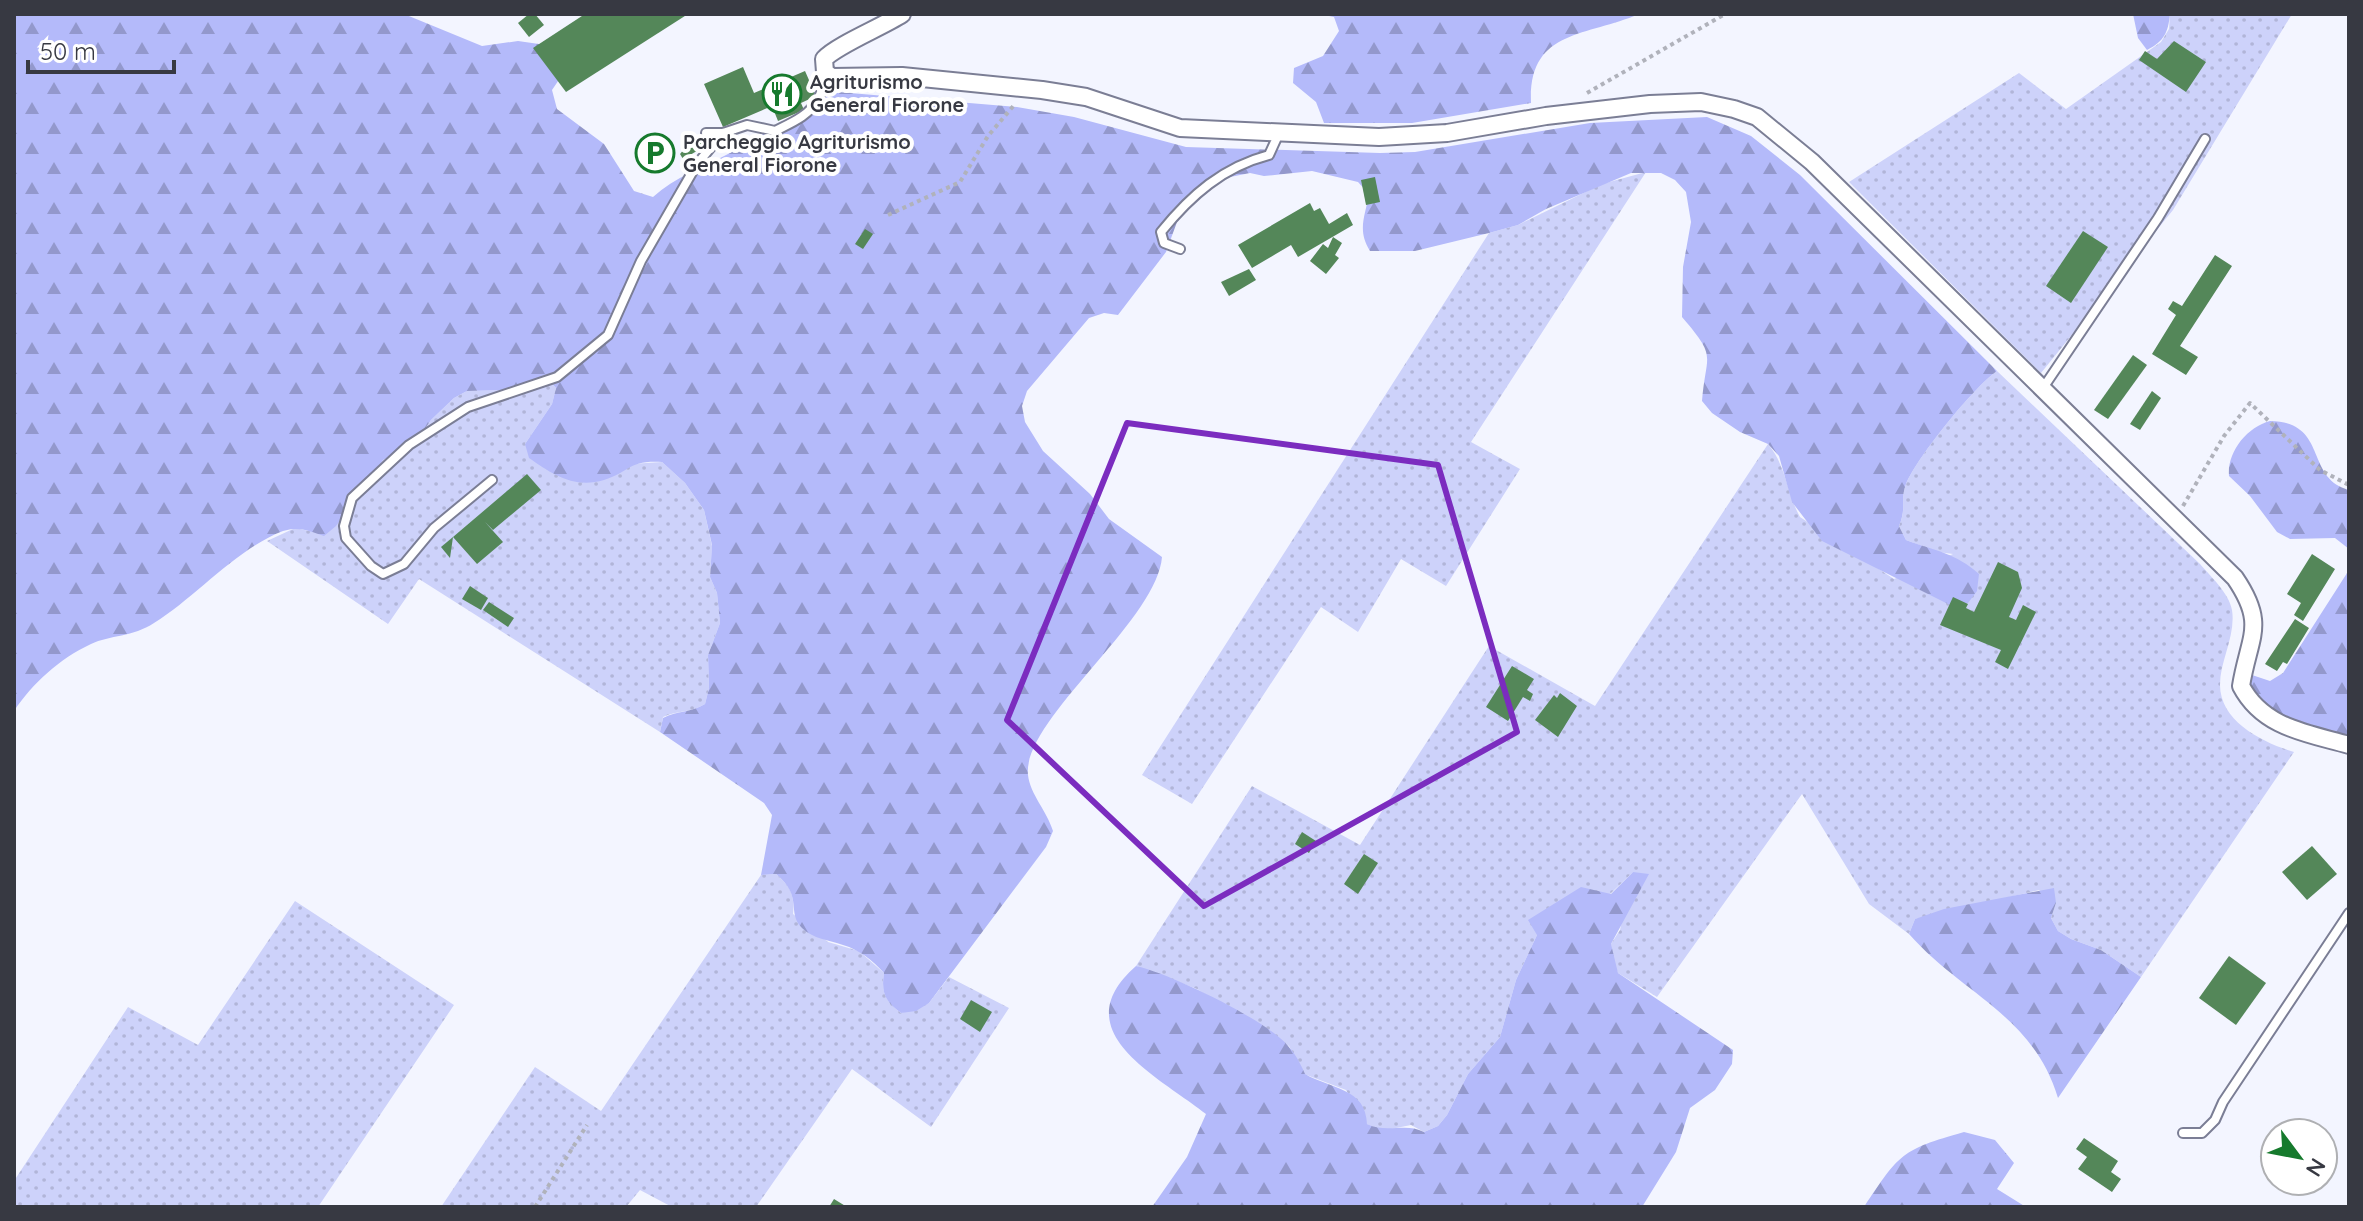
<svg xmlns="http://www.w3.org/2000/svg" width="2363" height="1221" font-family="Quicksand,sans-serif">
<style>
.grass{fill:url(#grass-dots)}
.forest{fill:url(#forest-firs)}
.building{fill:#548759}
.lines{fill:none;stroke-linecap:round;stroke-linejoin:round}
.lane-casing{stroke:#7b7e95;stroke-width:12}
.street-casing{stroke:#7b7e95;stroke-width:20}
.path{stroke:#b0b2bb;stroke-width:4;stroke-dasharray:4 4;stroke-linecap:butt}
.lane{stroke:#fff;stroke-width:8}
.street{stroke:#fff;stroke-width:16}
.marked{fill:none;stroke:#7b2cbf;stroke-width:6;stroke-linejoin:round}
.labels{text-anchor:middle;stroke-width:8;stroke-linejoin:round;paint-order:stroke}
.poi-label{font-size:20px;font-weight:bold;fill:#373942;stroke:#fff;text-anchor:start}
</style>
<defs>
<pattern id="grass-dots" width="8" height="8" patternUnits="userSpaceOnUse" patternTransform="scale(2)"><rect width="8" height="8" fill="#cdd2fa"/><path d="M2 2h.1M6 6h.1" fill="none" stroke="#b1b5d8" stroke-width="1.8" stroke-linecap="round"/></pattern>
<pattern id="forest-firs" width="22" height="20" patternUnits="userSpaceOnUse" patternTransform="scale(2)"><rect width="22" height="20" fill="#b4bafa"/><path d="M5 1l3.5 6h-7zM16 11l3.5 6h-7z" fill="#9398cc"/></pattern>
</defs>
<rect width="100%" height="100%" fill="#f3f5ff"/>
<g class="grass">
<polygon points="2170,14 2292,14 2173,210 2041,373 1849,182 2019,73 2066,109 2161,42 2169,29"/>
<polygon points="1646,172 1471,442 1520,469 1446,586 1401,559 1358,632 1321,607 1192,804 1142,775 1489,233 1518,225 1602,184"/>
<path d="M1997 371 2200 564C2211 577 2229 593 2232 610 2236 636 2220 660 2220 685 2220 722 2264 743 2294 752L2141 977 2101 950 2071 939 2058 931 2051 918 2056 903 2039 890 1915 919 1909 934 1869 904 1802 794 1657 997 1618 973 1612 959 1611 944 1620 930 1633 872 1610 894 1537 935 1516 980 1500 1037 1468 1074 1447 1115 1438 1126 1424 1132 1411 1125 1381 1131 1367 1124 1346 1090 1304 1074 1289 1046 1197 989 1136 966 1252 786 1360 845 1489 646 1595 706 1768 444C1786 465 1787 494 1800 517L1894 579 1953 554 1938 552 1906 540 1899 526C1907 508 1900 500 1906 484 1918 456 1973 388 1997 371Z"/>
<path d="M544 375 556 388 552 404 525 444 617 474 630 464 662 462 685 483 704 510 712 546 710 577 717 593 720 623 708 655 709 688 705 704C691 713 678 710 663 717L660 732 419 579 388 624 267 541 295 528 309 531 383 460 413 447 431 420 454 398 467 391 514 390Z"/>
<path d="M776 874C790 886 795 895 793 914L828 942 859 951 884 973C881 992 885 1001 901 1013L929 1003 949 977 1009 1008 931 1127 852 1069 756 1207H672L640 1190 626 1207H441L535 1067 601 1111 761 875Z"/>
<polygon points="295,901 454,1005 318,1207 14,1207 14,1181 128,1007 198,1045"/>
</g>
<g class="forest">
<path d="M14 14H404L482 46 518 41 539 44 556 49 571 62 552 90 557 109 604 144 634 191 653 197C675 177 702 168 728 154 754 140 766 128 797 124L814 90 1017 107 1074 117 1186 147 1380 153 1415 152 1590 123 1707 117 1751 136 1800 175 1997 371C1973 388 1918 456 1906 484 1900 499 1907 508 1899 526L1906 540C1935 551 1956 553 1979 574L1977 591 1968 603 1952 606 1822 541 1792 502 1779 456 1768 444 1740 432 1712 413 1702 401C1706 352 1718 359 1682 317L1683 267 1691 222 1686 192 1675 180 1661 173H1631L1546 209 1518 225 1489 233 1415 251H1370C1357 230 1365 217 1369 194L1358 182 1312 171 1264 176 1250 173 1220 179 1196 198 1177 222 1166 252 1118 315 1104 313 1089 318 1027 391 1022 406 1025 422 1043 451 1090 494 1109 519 1162 557C1157 621 1022 720 1028 775 1030 794 1047 811 1053 831L1046 847 929 1003 916 1011 901 1013C885 1001 881 993 884 973 872 960 860 950 843 945 829 940 813 939 802 928 786 912 804 897 776 874L761 875 772 815 764 803 660 732 663 718C678 710 691 713 705 704L709 688 708 655 720 623 717 593 710 577 712 545 704 510 685 483 662 462C628 460 630 472 604 480 574 489 552 474 529 458L525 444 552 404 556 388 544 375 514 390 467 391 454 398 431 420 413 447 383 460 336 526 324 536C310 531 298 526 283 531 236 549 196 597 154 623 133 637 110 635 91 644 59 659 33 683 14 711Z"/>
<path d="M1319 14H1639C1586 37 1528 29 1531 103L1412 123H1324L1316 102 1293 83 1294 68 1323 56 1339 31 1334 17Z"/>
<path d="M2133 14H2170C2168 33 2164 41 2147 50L2138 38Z"/>
<path d="M2270 421C2329 422 2304 478 2349 490V549L2335 538 2290 539 2277 532 2250 496 2229 476C2227 452 2247 427 2270 421Z"/>
<path d="M2349 570V736C2307 725 2276 723 2249 685L2252 675 2270 681 2283 673Z"/>
<path d="M1633 872 1649 874 1611 944 1618 973 1733 1050 1732 1064 1715 1090 1690 1108 1676 1152 1642 1207H1152L1187 1157 1206 1114C1158 1076 1062 1031 1136 966 1171 974 1254 1015 1280 1038 1292 1048 1299 1060 1305 1074 1331 1089 1366 1088 1367 1124 1388 1134 1405 1122 1424 1132L1438 1126 1447 1115 1468 1074 1500 1037 1516 980 1537 935 1528 920 1581 887 1611 894Z"/>
<path d="M2054 888 2056 903 2051 918 2058 931 2071 939 2101 950 2141 977 2058 1098C2033 1015 1962 994 1909 934L1915 919 1944 909Z"/>
<path d="M1964 1132 1995 1140 2014 1163 1997 1189 2026 1207H1864C1900 1153 1901 1150 1964 1132Z"/>
</g>
<g class="building">
<polygon points="529,14 535,14 544,25 529,37 518,23"/>
<polygon points="585,14 688,14 566,92 533,48"/>
<polygon points="2174,41 2206,62 2186,92 2139,60 2145,51 2157,59"/>
<polygon points="743,67 754,93 805,71 816,96 801,103 804,110 778,121 772,106 723,127 704,84"/>
<polygon points="706,137 709,144 683,159 680,154 686,147"/>
<polygon points="1375,177 1380,202 1366,205 1361,180"/>
<polygon points="1310,203 1314,211 1320,208 1329,224 1347,213 1353,225 1298,257 1291,245 1252,268 1238,245"/>
<polygon points="865,229 873,234 863,249 855,244"/>
<polygon points="2083,231 2108,247 2071,303 2046,286"/>
<polygon points="1333,237 1342,243 1335,255 1339,258 1326,274 1310,261 1323,244 1328,248"/>
<polygon points="2215,255 2232,266 2180,346 2198,357 2186,375 2152,354 2176,315 2168,309 2173,301 2182,306"/>
<polygon points="1249,269 1256,280 1229,296 1221,282"/>
<polygon points="2133,355 2147,365 2108,419 2094,410"/>
<polygon points="2152,391 2161,398 2140,430 2130,424"/>
<polygon points="527,474 541,490 493,530 485,522 503,542 477,564 453,537"/>
<polygon points="453,537 450,558 441,547"/>
<polygon points="2312,554 2335,569 2303,621 2294,615 2301,603 2287,594"/>
<polygon points="1998,562 2018,572 2022,588 2009,617 2016,620 2023,605 2036,612 2008,669 1995,662 2001,650 1940,625 1953,597 1968,604 1966,608 1974,612"/>
<polygon points="470,586 488,598 481,610 462,599"/>
<polygon points="489,602 514,618 508,627 483,610"/>
<polygon points="2295,619 2309,628 2287,664 2283,662 2277,671 2265,664"/>
<polygon points="1512,666 1534,679 1527,690 1533,694 1530,701 1523,697 1508,721 1486,707"/>
<polygon points="1560,693 1577,706 1558,737 1535,720 1554,695 1557,698"/>
<polygon points="1302,832 1316,841 1309,853 1295,844"/>
<polygon points="2312,846 2337,874 2307,900 2282,872"/>
<polygon points="1364,854 1378,863 1358,894 1344,884"/>
<polygon points="2229,956 2266,983 2236,1025 2199,998"/>
<polygon points="971,1000 992,1012 980,1032 960,1019"/>
<polygon points="2084,1138 2118,1161 2111,1172 2121,1179 2112,1192 2078,1169 2087,1157 2076,1149"/>
<polygon points="834,1199 847,1207 829,1207"/>
</g>
<g class="lines">
<defs>
<g id="lane">
<path d="M706 133H723L747 125 775 131C791 123 809 116 818 99 823 90 822 85 832 77"/>
<path d="M1180 249 1164 243 1161 232C1191 195 1223 167 1269 155L1279 133"/>
<polyline points="2043,388 2158,218 2205,139"/>
<polyline points="492,480 434,528 404,564 383,574 371,566 346,538 344,526 352,498 409,445 468,407 557,377 608,335 641,261 697,164 723,133"/>
<polyline points="2183,1133 2202,1133 2215,1120 2223,1102 2349,913"/>
</g>
<path id="street" d="M902 14C882 27 837 45 824 59L825 72 832 77 902 76 1042 90 1086 97 1180 128 1379 137 1447 133 1546 116 1650 104 1701 102 1734 109 1757 117 1812 162 2235 578C2267 625 2249 636 2241 686 2263 728 2307 733 2349 745"/>
</defs>
<use href="#lane" class="lane-casing"/>
<use href="#street" class="street-casing"/>
<g class="path">
<polyline points="1587,93 1725,14"/>
<polyline points="888,215 960,182 988,136 1015,104"/>
<polyline points="2183,506 2224,436 2250,403 2320,470 2349,485"/>
<polyline points="535,1207 587,1125"/>
</g>
<use href="#lane" class="lane"/>
<use href="#street" class="street"/>
</g>
<path class="marked" d="M1127 423 1438 465 1517 732 1204 906 1007 720Z"/>
<defs>
<symbol id="restaurant-ring" viewBox="-11 -11 22 22"><circle r="9.5" fill="#fff" stroke="#167a2d" stroke-width="1.5"/><path d="M-5-6h1v4h1v-4h1v4h1v-4h1v5L-1.5 .5V6h-2V.5L-5-1ZM5-6V6H3V1.5H1.5Q1.5-4 5-6Z" fill="#167a2d"/></symbol>
<symbol id="parking-ring" viewBox="-11 -11 22 22"><circle r="9.5" fill="#fff" stroke="#167a2d" stroke-width="1.5"/><path d="M-3.5-5.5H1a3.5 3.5 0 0 1 0 7H-1V5.5H-3.5ZM-1-3.4V-.6H.8a1.4 1.4 0 0 0 0-2.8Z" fill="#167a2d"/></symbol>
</defs>
<g fill-rule="evenodd">
<use href="#restaurant-ring" x="760" y="72" width="44" height="44"/>
<use href="#parking-ring" x="633" y="131" width="44" height="44"/>
</g>
<g class="labels">
<g class="poi-label">
<text x="810" y="89">Agriturismo<tspan x="810" dy="23">General Fiorone</tspan></text>
<text x="683" y="149">Parcheggio Agriturismo<tspan x="683" dy="23">General Fiorone</tspan></text>
</g>
</g>
<rect width="2363" height="1221" fill="none" stroke="#373942" stroke-width="32"/>
<g transform="translate(2299 1157) rotate(122)"><circle r="38" fill="#ffffff" stroke="#afb0b3" stroke-width="2"/>
<path d="M0-6L14 30L0 20L-14 30Z" fill="#167a2d"/>
<text y="-12" font-size="22" font-weight="bold" text-anchor="middle" fill="#373942">N</text>
</g>
<path d="M28 60v12h146v-12" fill="none" stroke="#373942" stroke-width="4"/>
<text x="40" y="60" font-size="24" fill="#373942" stroke="#ffffff" stroke-width="6" paint-order="stroke">50 m</text>
</svg>
